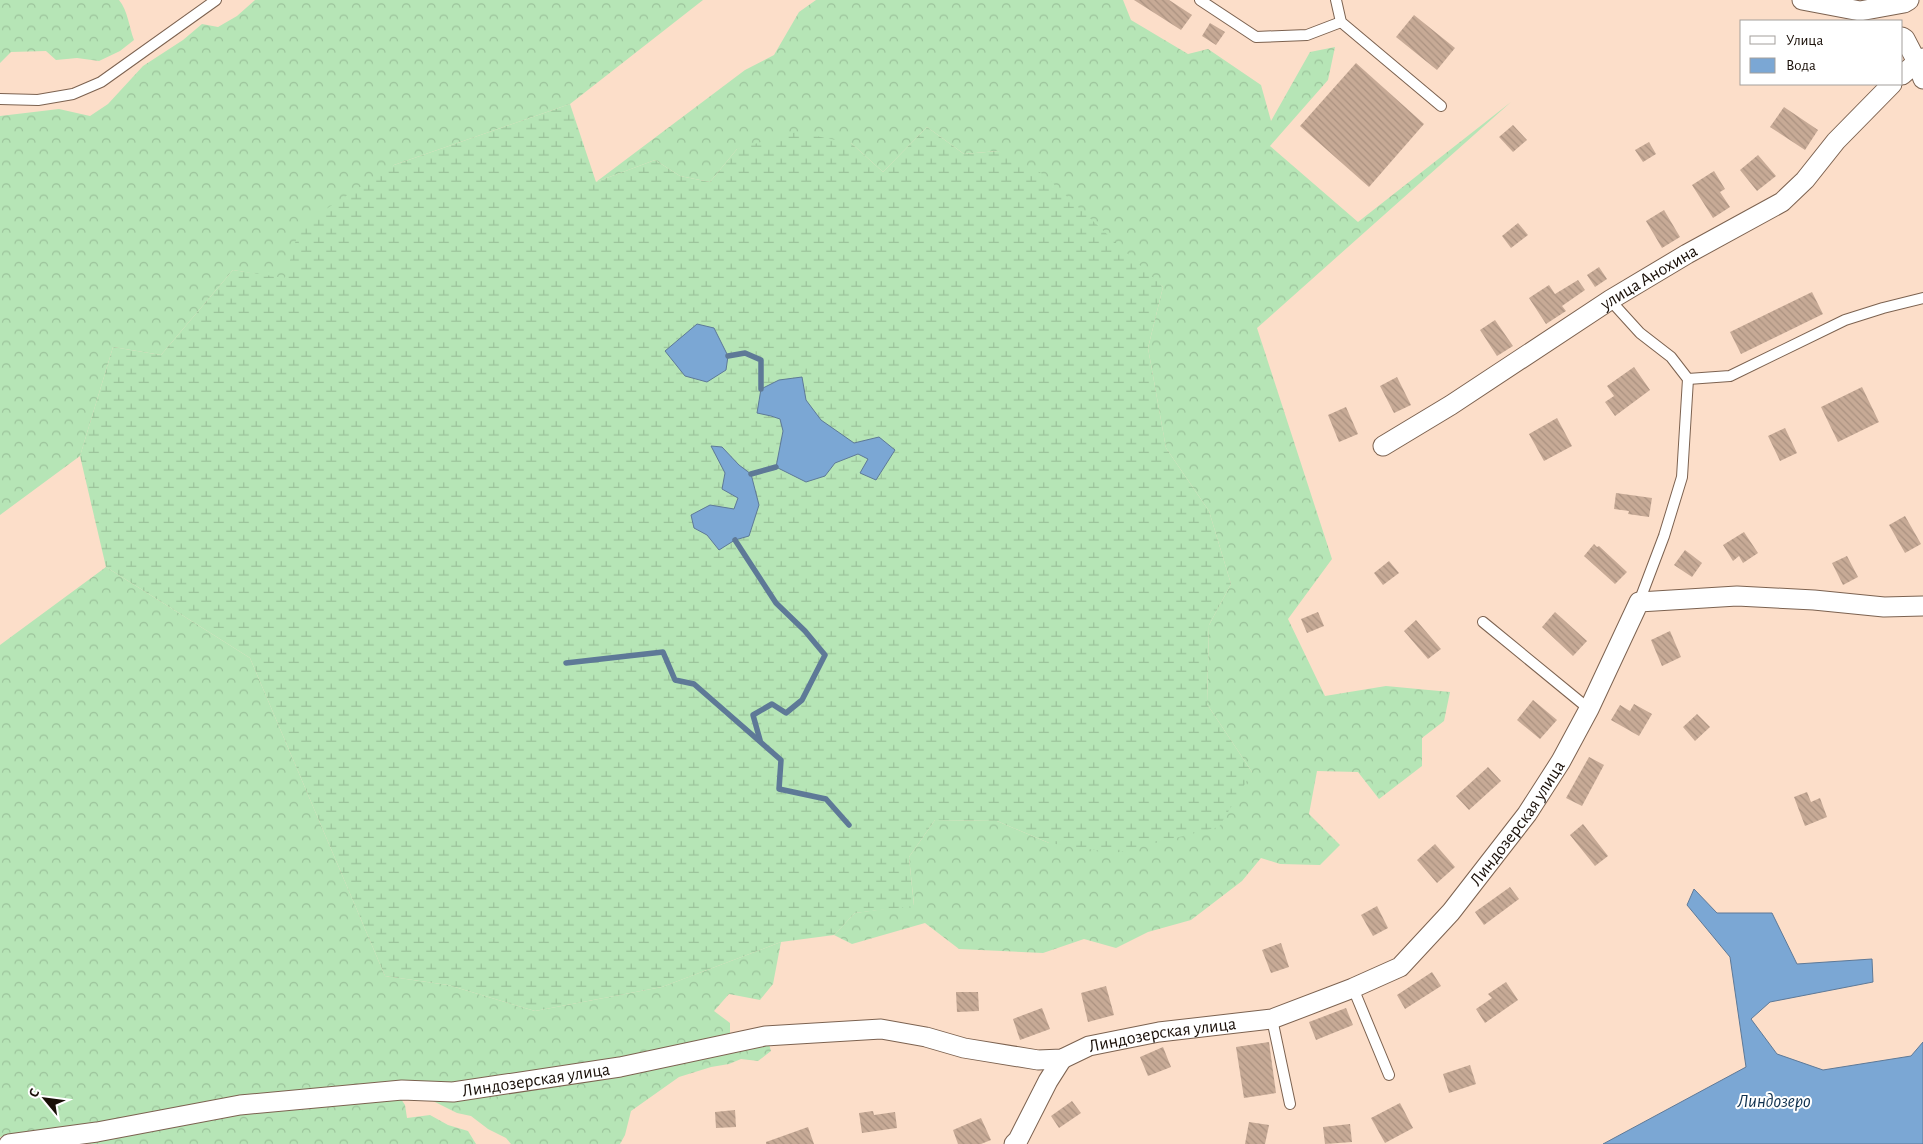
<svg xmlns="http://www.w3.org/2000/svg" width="1923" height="1144" font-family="'Alegreya Sans',sans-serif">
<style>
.forest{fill:url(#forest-crowns)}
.wetland{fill:url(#wetland-marsh)}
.water{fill:#7ba7d4;stroke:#5e7997}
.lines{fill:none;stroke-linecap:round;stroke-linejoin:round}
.stream{stroke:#5e7997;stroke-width:5.5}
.building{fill:url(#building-back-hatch)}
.service-casing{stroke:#7c6250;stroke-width:12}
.minor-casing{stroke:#7c6250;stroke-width:21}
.service{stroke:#fff;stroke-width:10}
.minor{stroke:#fff;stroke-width:19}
.labels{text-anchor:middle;stroke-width:4;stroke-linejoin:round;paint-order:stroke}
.street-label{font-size:18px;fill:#190f08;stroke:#fff}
.water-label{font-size:19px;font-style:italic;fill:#10314f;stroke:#fff}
</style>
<defs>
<pattern id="forest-crowns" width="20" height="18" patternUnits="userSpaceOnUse" patternTransform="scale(1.25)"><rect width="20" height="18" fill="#b6e5b6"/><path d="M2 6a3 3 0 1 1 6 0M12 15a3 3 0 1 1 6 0" fill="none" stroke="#9cc39b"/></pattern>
<pattern id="wetland-marsh" width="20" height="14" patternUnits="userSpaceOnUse" patternTransform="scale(1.25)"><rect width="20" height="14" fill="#b6e5b6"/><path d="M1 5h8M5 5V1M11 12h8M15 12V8" fill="none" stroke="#9cc39b"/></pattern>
<pattern id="building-back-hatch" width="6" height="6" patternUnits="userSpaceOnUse" patternTransform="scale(1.25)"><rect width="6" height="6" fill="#c7aa96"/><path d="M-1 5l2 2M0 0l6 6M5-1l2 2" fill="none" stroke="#aa9180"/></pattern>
</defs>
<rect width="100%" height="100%" fill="#fcdec9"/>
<g class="forest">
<path d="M0 0H119C128 11 129 27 134 40L120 51 99 61 77 58 56 60 46 51 11 52 0 63Z"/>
<polygon points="255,0 703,0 570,104 394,165 285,279 233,270 161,355 113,347 80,456 0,515 0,116 59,109 90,116 108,104 143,66 183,40 202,24 218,27 237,16"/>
<polygon points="816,0 1123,0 1131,20 1188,54 1208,49 1261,85 1271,121 1310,52 1335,47 1328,80 1270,146 1358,222 1511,102 1257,328 1332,559 1288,619 1325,696 1386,686 1450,692 1444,721 1422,738 1422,766 1379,799 1358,772 1317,771 1309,814 1340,845 1320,865 1280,864 1261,858 1242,881 1191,920 1148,932 1116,948 1084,939 1043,953 959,949 925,923 852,944 834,935 855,913 914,905 909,857 935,820 997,821 1049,843 1252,772 1207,704 1209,625 1231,584 1209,511 1166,448 1148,348 1163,287 998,151 964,154 927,127 883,172 851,143 737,149 710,182 680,176 655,160 596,182 745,70 774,55 799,12"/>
<polygon points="106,567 250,658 385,976 448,985 535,1011 662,987 781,942 773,984 760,1000 729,994 714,1011 730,1023 730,1036 618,1061 454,1084 94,1124 0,1137 0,645"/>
<polygon points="769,1044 771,1051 758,1061 741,1059 729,1064 711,1067 679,1077 631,1111 625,1135 620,1144 511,1144 506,1138 488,1129 471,1116 457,1113 433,1101"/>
<polygon points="399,1096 405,1105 407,1118 430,1115 448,1125 468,1131 476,1144 64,1144 240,1112"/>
</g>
<polygon class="wetland" points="570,104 596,182 655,160 680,176 710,182 737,149 796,132 851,143 883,172 927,127 964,154 998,151 1043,174 1163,287 1148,348 1166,448 1209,511 1231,584 1209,625 1207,704 1252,772 1219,827 1115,853 1049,843 997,821 935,820 909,857 914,906 855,913 834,935 781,942 662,987 535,1011 448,985 385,976 250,658 106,567 80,456 113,347 161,355 233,270 285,278 300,226 394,165"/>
<g class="water">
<polygon points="697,324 714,328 728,356 726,370 707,382 685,376 665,351"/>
<polygon points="802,377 806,400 821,420 854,443 879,437 895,450 876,480 860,473 868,459 858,454 835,463 825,476 806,482 776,467 783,431 780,419 771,416 757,413 761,389 779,380"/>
<polygon points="711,446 722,447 739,465 751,474 759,505 749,536 735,540 719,550 707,535 694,528 691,515 710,505 734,509 738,498 722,489 725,473"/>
<polygon points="1694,889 1717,913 1772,913 1797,964 1872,959 1873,982 1770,1002 1751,1019 1777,1054 1823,1070 1911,1056 1923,1042 1923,1144 1603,1144 1746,1067 1730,957 1687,905"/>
</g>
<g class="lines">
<g class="stream">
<polyline points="728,356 745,353 761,360 761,389"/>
<polyline points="751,474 776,467"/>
<polyline points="735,540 776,603 805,631 825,655 802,700 786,713 772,704 753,715 760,740"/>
<polyline points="566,663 663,652 675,680 694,684 781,760 779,789 826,799 849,825"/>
</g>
</g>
<g class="building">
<polygon points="1134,0 1169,0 1192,15 1181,30"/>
<polygon points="1414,15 1455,48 1437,70 1396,37"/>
<polygon points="1210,23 1225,32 1216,45 1202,36"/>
<polygon points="1356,63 1424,124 1369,187 1300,126"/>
<polygon points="1784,107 1818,130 1805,150 1770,127"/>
<polygon points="1513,125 1527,140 1513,152 1499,137"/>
<polygon points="1649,142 1656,154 1643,162 1635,150"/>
<polygon points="1758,155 1776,176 1757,191 1740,170"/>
<polygon points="1714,171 1725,189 1720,192 1730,207 1713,218 1692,185"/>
<polygon points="1664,210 1680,237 1662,248 1646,221"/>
<polygon points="1518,223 1528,235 1511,248 1502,236"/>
<polygon points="1599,267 1607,279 1595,287 1587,275"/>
<polygon points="1578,280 1585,290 1562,306 1566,311 1546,324 1529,298 1549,285 1555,294"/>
<polygon points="1812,292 1823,314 1741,354 1730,332"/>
<polygon points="1495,320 1513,346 1497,356 1480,330"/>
<polygon points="1634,367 1650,390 1615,416 1605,402 1614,396 1607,386"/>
<polygon points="1397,377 1411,405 1394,413 1380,386"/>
<polygon points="1862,387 1879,422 1838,442 1821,407"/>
<polygon points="1346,407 1358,434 1339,442 1328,415"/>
<polygon points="1557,418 1572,446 1544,461 1529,434"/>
<polygon points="1785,428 1797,453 1780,461 1768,436"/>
<polygon points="1616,493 1652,498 1649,517 1628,514 1629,511 1614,509"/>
<polygon points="1905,516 1921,544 1905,553 1889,525"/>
<polygon points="1744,532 1758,553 1743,563 1739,556 1733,561 1723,545"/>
<polygon points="1594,544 1597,547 1599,546 1627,572 1615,584 1584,556"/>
<polygon points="1685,550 1702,563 1692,577 1674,565"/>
<polygon points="1847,556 1858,577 1843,585 1832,563"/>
<polygon points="1389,561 1399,573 1383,585 1374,573"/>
<polygon points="1318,612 1324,626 1307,633 1301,619"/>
<polygon points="1555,612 1587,641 1573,656 1542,627"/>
<polygon points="1416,620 1441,649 1428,659 1404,631"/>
<polygon points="1670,631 1681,657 1662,666 1651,640"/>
<polygon points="1533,700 1557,720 1540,739 1517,720"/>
<polygon points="1634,704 1652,714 1639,736 1611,720 1620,705 1630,711"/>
<polygon points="1697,714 1710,727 1695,741 1683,727"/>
<polygon points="1589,757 1604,765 1582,806 1566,798"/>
<polygon points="1488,767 1501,781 1469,810 1456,796"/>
<polygon points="1807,792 1811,802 1820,798 1827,817 1805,826 1794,797"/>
<polygon points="1583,824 1608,856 1595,866 1570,835"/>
<polygon points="1435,844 1455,867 1437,883 1417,860"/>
<polygon points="1510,887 1519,899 1484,925 1475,912"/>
<polygon points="1377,906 1388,928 1373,936 1361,915"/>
<polygon points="1281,943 1289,967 1271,973 1262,950"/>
<polygon points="1432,972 1441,986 1405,1009 1397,995"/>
<polygon points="1506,982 1518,1000 1485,1023 1476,1009 1492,998 1488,994"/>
<polygon points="1106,986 1114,1015 1088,1022 1081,993"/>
<polygon points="956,992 978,992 979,1011 957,1012"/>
<polygon points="1042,1008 1050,1029 1020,1040 1013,1019"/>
<polygon points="1346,1008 1353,1025 1316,1040 1309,1022"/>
<polygon points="1269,1042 1276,1093 1244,1098 1236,1047"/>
<polygon points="1163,1047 1171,1067 1148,1076 1140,1057"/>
<polygon points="1470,1065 1476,1084 1449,1093 1443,1074"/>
<polygon points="1072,1101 1081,1113 1059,1128 1051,1116"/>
<polygon points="1400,1103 1413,1128 1385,1143 1371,1118"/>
<polygon points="735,1110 736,1127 716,1128 715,1112"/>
<polygon points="873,1111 874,1115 895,1112 897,1128 862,1133 859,1113"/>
<polygon points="981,1118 991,1140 981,1144 958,1144 953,1130"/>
<polygon points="1249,1122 1269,1125 1265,1144 1245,1144"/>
<polygon points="1350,1124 1352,1142 1325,1144 1323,1127"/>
<polygon points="808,1127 814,1144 766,1144 766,1142"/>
</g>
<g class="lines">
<defs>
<g id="service">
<polyline points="1200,0 1256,37 1307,35 1341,22"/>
<polyline points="1336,0 1341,22 1441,106"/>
<polyline points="0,99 38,100 73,94 101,82 216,0"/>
<polyline points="1610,300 1640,333 1671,357 1688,379 1682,477 1664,536 1639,602"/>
<polyline points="1688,379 1730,376 1845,320 1883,308 1923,298"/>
<polyline points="1483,622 1589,709"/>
<polyline points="1353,988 1389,1075"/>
<polyline points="1272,1019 1290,1104"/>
</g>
<g id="minor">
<polyline points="1802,0 1860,11 1904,3 1909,0"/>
<polyline points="1902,37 1905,39 1917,62 1923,58"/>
<polyline points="1902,75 1917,62 1923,79"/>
<path id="s1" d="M1383 446 1451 405 1610 300 1687 254 1782 202 1805 180 1836 141 1892 84"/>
<path id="s2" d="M9 1144 97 1132 240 1105 402 1090 453 1092 620 1067 765 1036 881 1029 926 1037 964 1048 1038 1060 1062 1059 1089 1046 1159 1032 1272 1019 1353 988 1400 967 1451 912 1527 814 1561 761 1589 709 1639 602 1737 596 1814 600 1884 607 1923 606"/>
<polyline points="1014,1144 1018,1140 1048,1081 1062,1059"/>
</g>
</defs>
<use href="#service" class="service-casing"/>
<use href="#minor" class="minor-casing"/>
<use href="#service" class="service"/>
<use href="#minor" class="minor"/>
</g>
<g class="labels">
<g class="street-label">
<text dy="6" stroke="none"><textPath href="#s1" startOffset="315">улица Анохина</textPath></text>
<text dy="6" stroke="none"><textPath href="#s2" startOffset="1605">Линдозерская улица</textPath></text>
<text dy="6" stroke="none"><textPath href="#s2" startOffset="1170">Линдозерская улица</textPath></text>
<text dy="6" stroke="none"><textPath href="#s2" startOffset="532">Линдозерская улица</textPath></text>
</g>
<g class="water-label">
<text x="1774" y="1107">Линдозеро</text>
</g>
</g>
<rect x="1740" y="20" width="162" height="65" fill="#ffffff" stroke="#a39f9c"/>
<rect x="1750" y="36" width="25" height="8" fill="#ffffff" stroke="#a39f9c"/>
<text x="1786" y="45" font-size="15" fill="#190f08">Улица</text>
<rect x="1750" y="58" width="25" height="15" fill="#7ba7d4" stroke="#a39f9c"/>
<text x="1786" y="70" font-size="15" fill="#190f08">Вода</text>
<g transform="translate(45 1099) rotate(299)" stroke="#ffffff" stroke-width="4" paint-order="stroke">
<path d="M0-4L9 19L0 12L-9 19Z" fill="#190f08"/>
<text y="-8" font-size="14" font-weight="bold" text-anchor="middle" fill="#190f08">С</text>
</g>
</svg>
